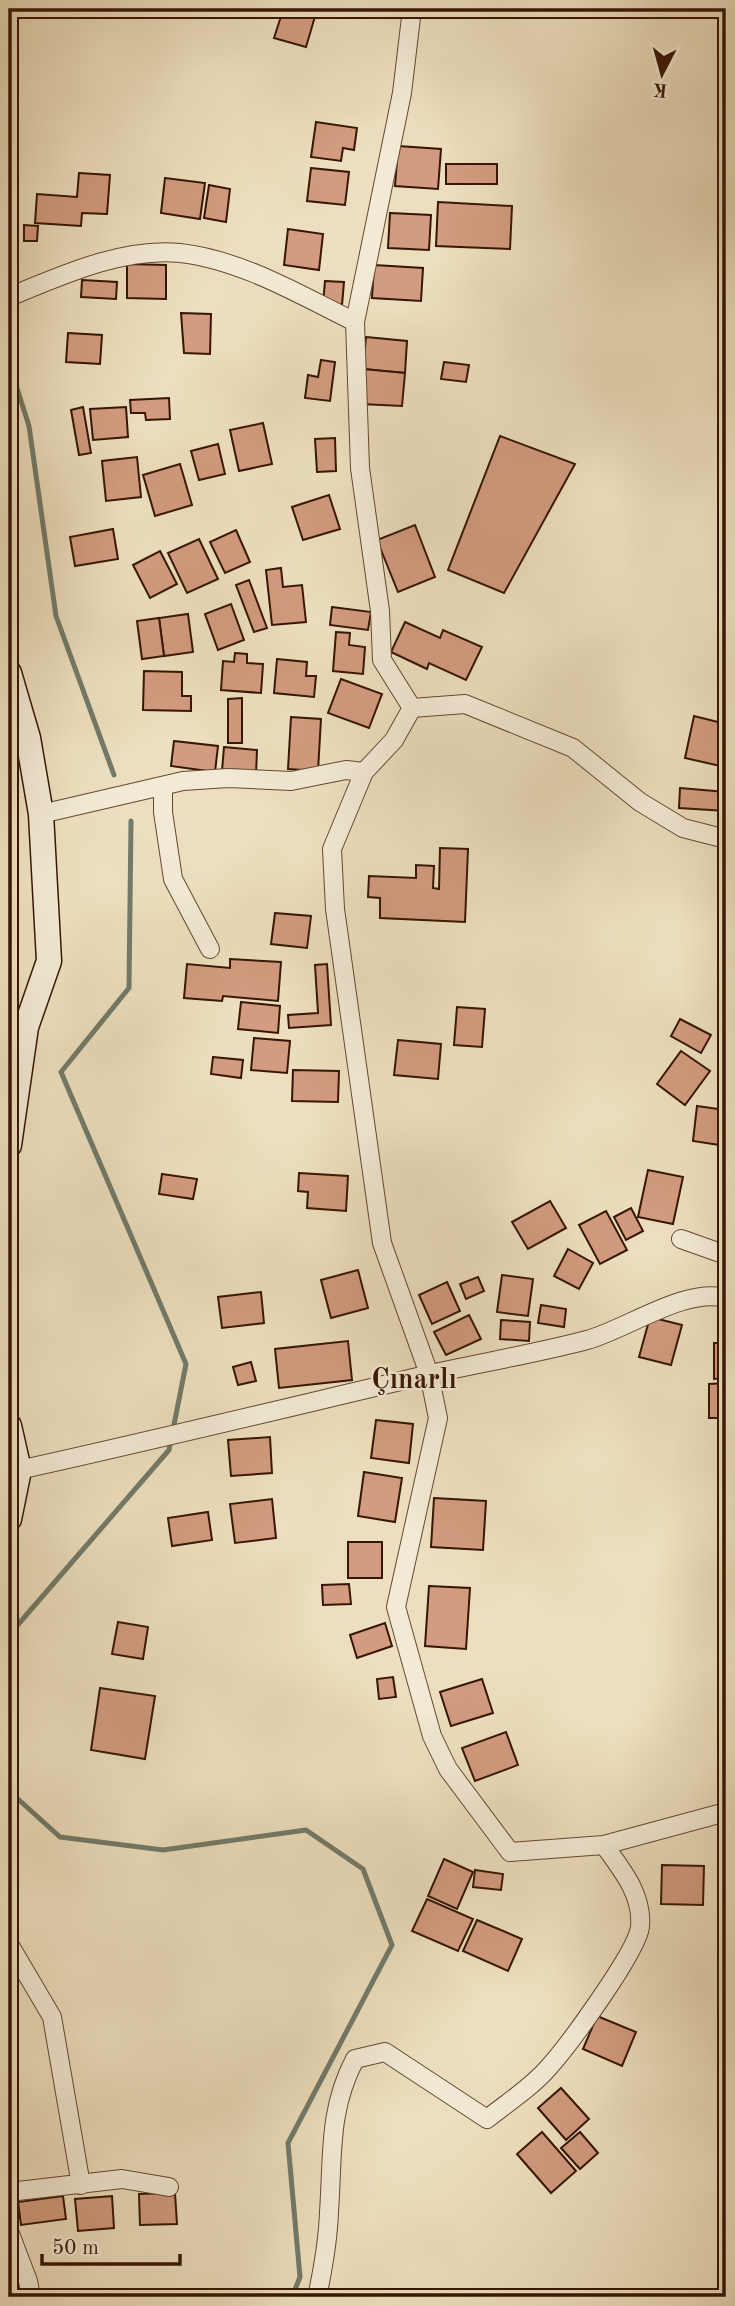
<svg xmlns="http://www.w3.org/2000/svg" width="735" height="2306" font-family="'Old Standard TT',serif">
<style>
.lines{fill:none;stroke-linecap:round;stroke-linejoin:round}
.stream{stroke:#727a69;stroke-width:5}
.building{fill:#d39b7f;stroke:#361604;stroke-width:2}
.street-casing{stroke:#644832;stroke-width:20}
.secondary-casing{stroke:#361604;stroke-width:27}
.street{stroke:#f3ead5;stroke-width:18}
.secondary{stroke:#f3ead5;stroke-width:24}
.labels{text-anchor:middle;stroke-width:5;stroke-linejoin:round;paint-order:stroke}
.quarter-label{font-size:28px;font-weight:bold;fill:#361604;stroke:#f3ead5}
</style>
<rect width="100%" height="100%" fill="#eddfbe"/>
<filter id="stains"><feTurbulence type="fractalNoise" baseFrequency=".00286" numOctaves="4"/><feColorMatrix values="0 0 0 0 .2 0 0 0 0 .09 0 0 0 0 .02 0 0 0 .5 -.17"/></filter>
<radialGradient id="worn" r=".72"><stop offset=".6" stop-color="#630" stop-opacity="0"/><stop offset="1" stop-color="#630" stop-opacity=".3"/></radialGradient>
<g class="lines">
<g class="stream">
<polyline points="9,363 29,426 56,616 114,775"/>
<polyline points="9,1635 169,1450 186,1364 61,1072 129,988 131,821"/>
<polyline points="9,1791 60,1837 163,1850 306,1830 363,1869 392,1945 288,2143 300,2277 292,2297"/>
</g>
</g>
<g class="building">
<polygon points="303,9 316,13 306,47 274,38 282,13 271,9"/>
<polygon points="316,122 357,128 354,150 343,148 341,161 311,157"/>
<polygon points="398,146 441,149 438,189 395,186"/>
<rect x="446" y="164" width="51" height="20"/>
<polygon points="311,168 349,172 345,205 307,201"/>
<polygon points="79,173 110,175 107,214 82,213 81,226 35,223 37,194 77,197"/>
<polygon points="165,178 205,183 200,219 161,213"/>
<polygon points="209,185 230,189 226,222 204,218"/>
<polygon points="438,202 512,206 510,249 436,246"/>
<polygon points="390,213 431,215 429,250 388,248"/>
<polygon points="24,225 38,226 37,241 24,241"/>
<polygon points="288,229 323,234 319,270 284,265"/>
<polygon points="127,264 166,265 166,299 127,298"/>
<polygon points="374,265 423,268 421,301 372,298"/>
<polygon points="82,280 117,282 116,299 81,297"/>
<polygon points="325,281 344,282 342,305 323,304"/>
<polygon points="181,313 211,314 210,354 184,353"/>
<polygon points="68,333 102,335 100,364 66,362"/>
<polygon points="366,337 407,341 405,373 363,369"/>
<polygon points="321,360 335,362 330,401 305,398 308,375 318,377"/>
<polygon points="444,362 469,365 466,382 441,379"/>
<polygon points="363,369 405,373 402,406 361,404"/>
<polygon points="169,398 170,419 146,420 145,413 131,413 130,400"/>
<polygon points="83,407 91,453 79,455 71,410"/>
<polygon points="126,407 128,437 93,440 90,409"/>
<polygon points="263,423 272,464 239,471 230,430"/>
<polygon points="500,436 575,464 504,593 448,570"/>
<polygon points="335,438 336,471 317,472 315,439"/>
<polygon points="218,444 225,474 199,480 191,451"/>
<polygon points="137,457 141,497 106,501 102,461"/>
<polygon points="180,464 192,505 155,516 143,475"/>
<polygon points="329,495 340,529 303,540 292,507"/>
<polygon points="415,525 435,577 398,592 377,540"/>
<polygon points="113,529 118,559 75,566 70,537"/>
<polygon points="236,530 250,562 225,573 210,542"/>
<polygon points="199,539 218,579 187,593 168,553"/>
<polygon points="160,551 177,584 150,598 133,565"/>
<polygon points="281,568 283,587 302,585 306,622 272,625 266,570"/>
<polygon points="249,580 267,628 254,632 236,585"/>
<polygon points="231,604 244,640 218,650 205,614"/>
<polygon points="332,607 371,612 368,630 330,625"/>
<polygon points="188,614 193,652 164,656 159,618"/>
<polygon points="159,618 164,656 142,659 137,621"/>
<polygon points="405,622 440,638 443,630 482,647 466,680 429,663 427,669 391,652"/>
<polygon points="336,632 350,633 349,645 365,647 363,674 333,671"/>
<polygon points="235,653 247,654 247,663 263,664 261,693 221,690 223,661 234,662"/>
<polygon points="277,659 307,662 306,676 316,676 314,697 274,693"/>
<polygon points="144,671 182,672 182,696 191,696 191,711 143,710"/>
<polygon points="341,679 382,694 369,728 328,713"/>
<polygon points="242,698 242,743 228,743 228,699"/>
<polygon points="694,716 726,724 725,767 685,758"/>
<polygon points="291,717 321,719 318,771 288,769"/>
<polygon points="174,741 218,746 215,772 171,766"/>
<polygon points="224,747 257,750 256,774 222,771"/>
<polygon points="680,788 726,792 726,811 679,808"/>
<polygon points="440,848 468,849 465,922 380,918 380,898 368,897 369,876 416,878 416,865 434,866 433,888 439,889"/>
<polygon points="275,913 311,916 307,948 271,944"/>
<polygon points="230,959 281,962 278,1001 223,996 222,1001 184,998 187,964 230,968"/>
<polygon points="327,964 331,1025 289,1028 288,1015 318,1013 315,965"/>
<polygon points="241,1002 280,1006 278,1033 238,1029"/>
<rect x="9" y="1006" width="12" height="18"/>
<polygon points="457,1007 485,1009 482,1047 454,1045"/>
<polygon points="680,1019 711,1035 701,1053 671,1036"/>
<polygon points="254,1038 290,1041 287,1073 251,1070"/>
<polygon points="398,1040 441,1044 438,1079 394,1075"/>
<polygon points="681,1051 710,1071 685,1105 657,1084"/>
<polygon points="213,1057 243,1060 241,1078 211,1074"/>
<polygon points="293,1070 339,1071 338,1102 292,1101"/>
<polygon points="697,1106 726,1110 726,1146 693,1141"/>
<polygon points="648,1170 683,1177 673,1224 638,1217"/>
<polygon points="299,1173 348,1176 346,1211 307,1208 308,1192 298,1191"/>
<polygon points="162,1174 197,1179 193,1199 159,1194"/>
<polygon points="550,1201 566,1228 528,1249 512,1222"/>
<polygon points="631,1208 643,1231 626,1240 614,1217"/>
<polygon points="606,1211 627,1250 600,1264 579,1225"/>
<polygon points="568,1249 593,1263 579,1289 554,1276"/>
<polygon points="358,1270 368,1308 331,1318 321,1280"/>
<polygon points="502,1275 533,1279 528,1316 497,1312"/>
<polygon points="478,1277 484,1291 466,1299 460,1284"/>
<polygon points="447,1282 460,1311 432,1324 419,1295"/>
<polygon points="261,1292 264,1323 222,1328 218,1297"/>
<polygon points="541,1305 566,1309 564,1327 538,1323"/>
<polygon points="469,1315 481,1339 446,1355 434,1332"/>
<polygon points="650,1317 682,1325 671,1365 639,1357"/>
<polygon points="501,1320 530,1322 529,1341 500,1339"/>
<polygon points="348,1341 352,1380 279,1388 275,1349"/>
<polygon points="714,1343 726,1343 726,1378 714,1379"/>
<polygon points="251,1362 256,1381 238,1385 233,1367"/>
<polygon points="726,1383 726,1418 709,1418 709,1384"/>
<polygon points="376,1420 413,1424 409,1463 371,1458"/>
<polygon points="270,1437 272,1473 231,1476 228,1440"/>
<polygon points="364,1472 402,1478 395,1522 358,1516"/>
<polygon points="434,1498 486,1501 483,1550 431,1547"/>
<polygon points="272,1499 276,1538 235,1543 230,1504"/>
<polygon points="208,1512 212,1540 172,1546 168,1518"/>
<rect x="348" y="1542" width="34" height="36"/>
<polygon points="349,1584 351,1604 323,1605 322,1585"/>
<polygon points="429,1586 470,1588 466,1649 425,1646"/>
<polygon points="118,1622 148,1627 143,1659 112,1654"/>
<polygon points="385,1623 392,1646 357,1658 350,1635"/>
<polygon points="393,1677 396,1697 379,1699 377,1679"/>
<polygon points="482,1679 493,1713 451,1726 440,1692"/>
<polygon points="100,1688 155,1696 145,1759 91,1750"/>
<polygon points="506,1732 518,1765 475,1781 462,1748"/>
<polygon points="444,1859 473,1872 457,1909 428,1896"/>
<polygon points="662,1865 704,1866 703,1905 661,1904"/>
<polygon points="475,1870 503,1874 501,1890 473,1887"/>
<polygon points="427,1899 473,1919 458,1951 412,1931"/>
<polygon points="477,1920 522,1939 508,1971 463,1951"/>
<polygon points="597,2016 636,2032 622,2066 583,2049"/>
<polygon points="561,2088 589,2119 566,2140 538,2108"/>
<polygon points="542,2132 576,2171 551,2193 517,2154"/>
<polygon points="580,2132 598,2153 580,2169 561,2148"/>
<polygon points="175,2193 177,2224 140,2225 139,2194"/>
<polygon points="63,2196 66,2219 21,2225 18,2202"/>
<polygon points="112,2196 114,2228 78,2231 75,2199"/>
</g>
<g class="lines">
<defs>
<g id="street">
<polyline points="412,9 402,93 355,322 360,468 380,611 382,660 412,708"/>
<path d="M9 297C60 276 123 247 180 253 242 260 300 295 355 322"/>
<polyline points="412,708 394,740 364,772 332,849 335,909 382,1243 429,1374 438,1418 396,1607 432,1736 448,1769 510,1852 604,1845 726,1812"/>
<polyline points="412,708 465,704 573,748 640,802 683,828 726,839"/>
<polyline points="163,786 163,812 173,879 210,949"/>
<polyline points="41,814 183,781 228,778 291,781 346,770 364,772"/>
<polyline points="681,1239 726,1255"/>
<path d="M19 1470C155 1440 290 1407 426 1375 479 1363 534 1354 587 1340 627 1329 685 1287 726 1298"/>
<polyline points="9,1944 52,2017 81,2185"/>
<polyline points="9,2192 122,2179 169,2187"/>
<polyline points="9,2231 28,2281 31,2297"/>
<path d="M317 2297C323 2269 328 2240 329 2212 333 2156 328 2110 355 2059L385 2052 487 2119C507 2103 532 2087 549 2067 568 2046 637 1952 640 1927 643 1895 622 1870 604 1845"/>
</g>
<g id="secondary">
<polyline points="9,673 28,738 41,814 49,961 26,1027 9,1145"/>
<polyline points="9,1426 19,1470 9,1519"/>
</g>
</defs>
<use href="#street" class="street-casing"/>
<use href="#secondary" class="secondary-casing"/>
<use href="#street" class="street"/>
<use href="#secondary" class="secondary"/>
</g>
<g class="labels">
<g class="quarter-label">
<text x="414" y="1388">Çınarlı</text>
</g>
</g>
<rect width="735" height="2306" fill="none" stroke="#eddfbe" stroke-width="35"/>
<rect x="10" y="10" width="714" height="2285" fill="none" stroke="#361604" stroke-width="3.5"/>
<rect x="18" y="18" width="700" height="2271" fill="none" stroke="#361604" stroke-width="2"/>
<g transform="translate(662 74) rotate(186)" stroke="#f3ead5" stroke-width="5" paint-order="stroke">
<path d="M0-5L12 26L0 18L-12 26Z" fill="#361604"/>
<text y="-10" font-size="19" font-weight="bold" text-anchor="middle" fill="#361604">K</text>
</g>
<path d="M42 2254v10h138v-10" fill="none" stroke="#361604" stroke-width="3.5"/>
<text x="52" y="2254" font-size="21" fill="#361604" stroke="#f3ead5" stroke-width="5" paint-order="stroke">50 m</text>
<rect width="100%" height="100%" filter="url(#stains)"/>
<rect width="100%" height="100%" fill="url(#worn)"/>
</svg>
